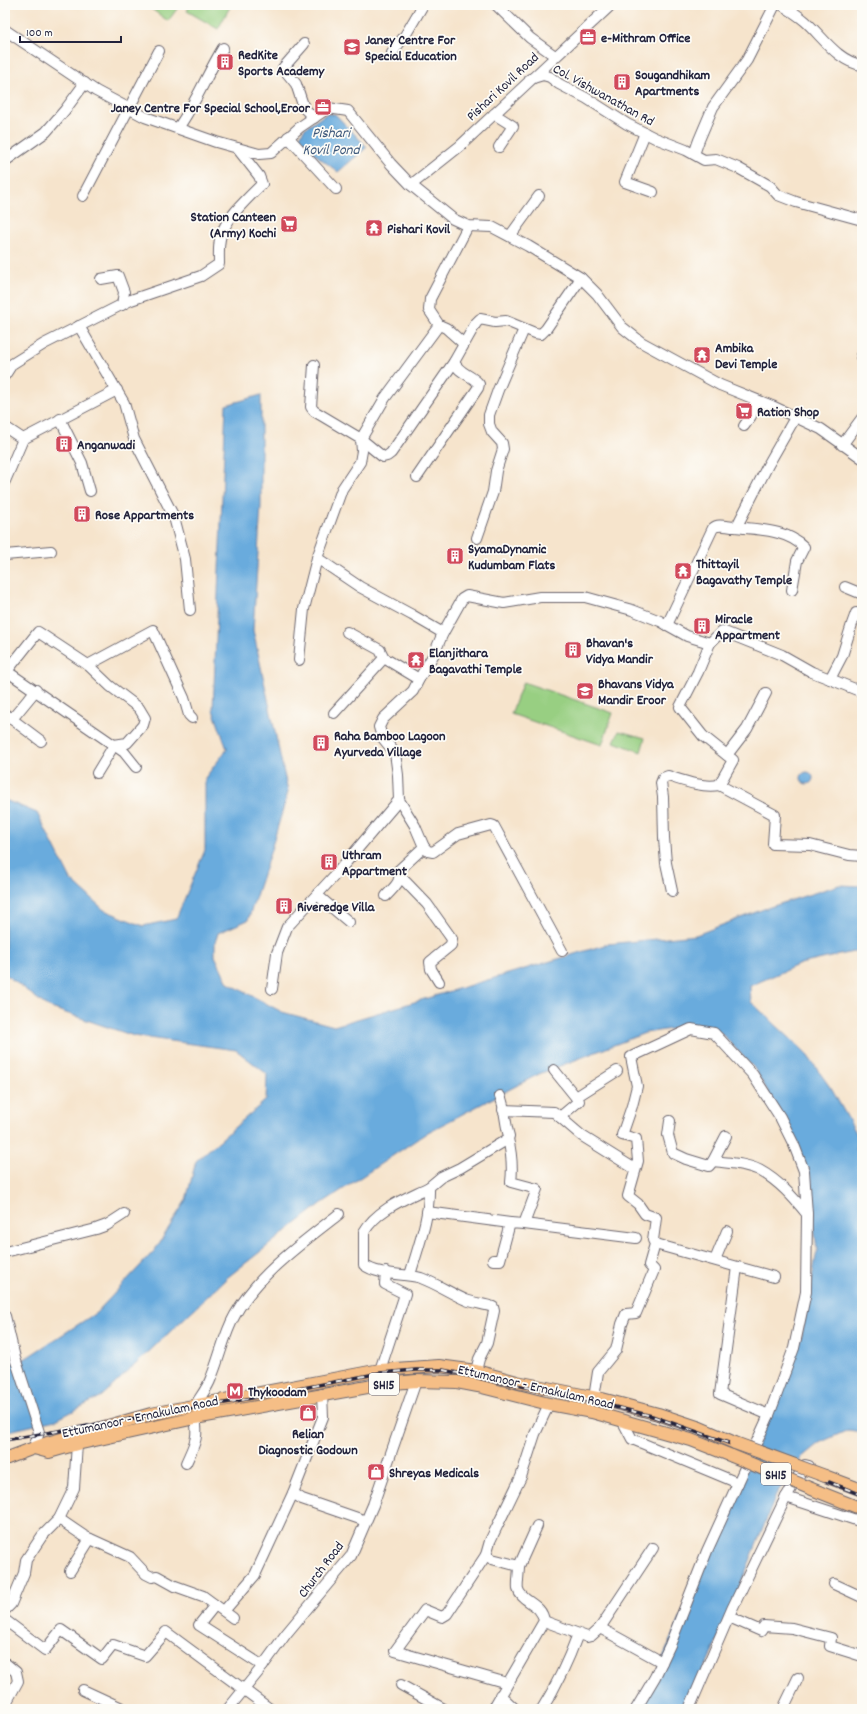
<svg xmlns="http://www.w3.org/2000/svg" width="867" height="1714" font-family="Dekko,sans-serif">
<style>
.green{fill:#98cf82;stroke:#5d785e}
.water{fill:#69abdd;stroke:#46668c}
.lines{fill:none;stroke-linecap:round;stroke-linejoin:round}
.minor-casing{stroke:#6c666e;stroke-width:12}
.major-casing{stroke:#6c666e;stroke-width:14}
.minor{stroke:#fff;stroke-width:10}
.major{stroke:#f5be86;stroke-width:12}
.rail-casing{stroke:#22223b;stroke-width:3.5}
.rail{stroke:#fdfcf7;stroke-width:2;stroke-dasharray:6;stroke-linecap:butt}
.major-bridge-casing{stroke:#6c666e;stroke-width:14;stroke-linecap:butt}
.major-bridge{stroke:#f5be86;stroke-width:12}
.labels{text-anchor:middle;stroke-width:3.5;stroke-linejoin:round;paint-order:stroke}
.shield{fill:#fdfcf7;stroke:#646373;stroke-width:1}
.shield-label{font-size:13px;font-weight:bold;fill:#22223b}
.poi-label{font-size:14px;font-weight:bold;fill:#22223b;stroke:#fdfcf7;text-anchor:start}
.street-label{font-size:14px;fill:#22223b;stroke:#fdfcf7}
.water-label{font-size:15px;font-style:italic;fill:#3e597c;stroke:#fdfcf7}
</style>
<rect width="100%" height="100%" fill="#fdfcf7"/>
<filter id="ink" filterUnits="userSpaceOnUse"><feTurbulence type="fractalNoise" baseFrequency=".025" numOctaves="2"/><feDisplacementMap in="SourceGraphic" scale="8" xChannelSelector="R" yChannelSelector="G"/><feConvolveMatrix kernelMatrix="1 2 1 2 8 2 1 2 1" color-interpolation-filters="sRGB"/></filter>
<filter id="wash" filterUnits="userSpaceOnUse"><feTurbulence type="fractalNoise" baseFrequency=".012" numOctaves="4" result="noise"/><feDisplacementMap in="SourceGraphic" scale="16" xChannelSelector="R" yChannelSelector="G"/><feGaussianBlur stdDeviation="0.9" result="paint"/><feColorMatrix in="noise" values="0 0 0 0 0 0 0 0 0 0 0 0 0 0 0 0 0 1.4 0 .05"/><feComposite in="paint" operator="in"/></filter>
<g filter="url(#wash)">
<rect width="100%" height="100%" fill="#f6e4cc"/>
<g class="green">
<polygon points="146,5 180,5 168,21"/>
<polygon points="190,5 231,5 218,29 187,11"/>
<polygon points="523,682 613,713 602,745 511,714"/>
<polygon points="619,731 645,738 641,752 614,742"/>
</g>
<g class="water">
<polygon points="326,114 335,114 367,147 338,172 316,155 300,137 304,129"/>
<polygon points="261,395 261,506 253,630 288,792 270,853 248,920 218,933 215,943 215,956 228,983 282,1012 334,1026 608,944 696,935 764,909 839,885 862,886 862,950 800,964 750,986 751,1002 805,1052 832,1090 858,1136 855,1150 862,1149 862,1432 848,1430 819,1443 802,1457 777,1493 730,1611 687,1709 640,1709 785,1383 802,1335 817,1250 807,1171 791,1131 754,1068 719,1031 697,1025 645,1033 539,1074 428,1132 321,1204 228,1277 102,1396 56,1420 5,1432 5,1365 23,1360 96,1313 155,1250 186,1200 196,1161 266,1100 267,1074 236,1050 134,1036 48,1007 5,974 5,800 37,813 71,880 104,910 143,926 176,919 205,850 205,778 227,749 213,710 226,405"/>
<circle cx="807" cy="778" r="6"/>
</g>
</g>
<g filter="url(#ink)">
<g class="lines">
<defs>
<g id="minor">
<polyline points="496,5 530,38 555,56"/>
<path d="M782 5C790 10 798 15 805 21 822 36 838 62 862 65"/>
<polyline points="5,30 96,91 145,117 216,142 259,154 271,153 300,127 328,108 348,111 391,164 411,185 453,219 468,226 492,227 528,246 581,278 597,294 622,327 641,342 720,385 772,406 821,429 862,458"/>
<polyline points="304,44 283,68 296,84 304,108 314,118"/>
<polyline points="392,53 406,34 423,5"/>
<polyline points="530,79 543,75 550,77 559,84 586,98 627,124 655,138 686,150 704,160 716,159 738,168 770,186 778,195 796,202 862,220"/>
<polyline points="494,114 513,126 499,147"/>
<path d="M178 128C196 103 207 74 223 48"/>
<polyline points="645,133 625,182 653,192"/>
<polyline points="288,137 336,189"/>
<polyline points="694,154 699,140 713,107 747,60 775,5"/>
<polyline points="5,161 46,132 65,110 85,83"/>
<polyline points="411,185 460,146 611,5"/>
<polyline points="83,196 159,51"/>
<polyline points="510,236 539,196"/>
<polyline points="101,279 118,276 124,292 122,305"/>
<polyline points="439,325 446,328 464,344"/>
<polyline points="79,326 124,403 134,439 174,517 185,559 190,610"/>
<polyline points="861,357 862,357"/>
<polyline points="314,365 311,407 314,411 361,439 383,457 387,456 391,453 454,362 476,323 480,319 495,322 506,321 535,333 541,334 546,329 581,278"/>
<path d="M5 375 12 364 44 344 131 300 201 276 219 264C219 255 218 244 221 235 227 217 248 198 262 184L259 176 237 148"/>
<polyline points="60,419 82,463 90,491"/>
<polyline points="744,426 751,416 756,400"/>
<polyline points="5,427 23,439"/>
<polyline points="842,445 862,418"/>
<path d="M417 477 478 388 479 384C471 374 459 374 454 362"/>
<polyline points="5,481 23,439 117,390"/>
<path d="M735 527C759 530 786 529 804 547L797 561 792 590"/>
<polyline points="477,538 493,492 496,471 503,449 502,443 492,432 489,424 489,415 498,390 524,329"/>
<polyline points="5,555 51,551"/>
<polyline points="317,558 360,587 412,615 443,633 462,599 467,596 504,603 540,597 585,597 632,610 660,621 687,636 710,643 698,672 680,707 703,736 733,760 719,785 775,815 773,844 810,845 849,855 862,856"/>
<polyline points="845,587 862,594"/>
<path d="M667 625 713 528C719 523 727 527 735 527L738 524 768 465 796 416"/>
<polyline points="347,632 380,650 384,658"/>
<polyline points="710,643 722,631 782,655 812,672 830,679 842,656 852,624 856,613"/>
<polyline points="299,660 304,609 317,558 342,489 360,462 362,451 361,439 385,398 439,325 429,310 430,299 468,226"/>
<polyline points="88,665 110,686 139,708 145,718 143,725 127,743 114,745 97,773"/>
<polyline points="5,670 124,752 136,767"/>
<polyline points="7,671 38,632 88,665 153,630 184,698 189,715 192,718"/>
<polyline points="830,679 862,692"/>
<polyline points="334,713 384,658 419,679 434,654 443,633"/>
<polyline points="5,714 41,741"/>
<polyline points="12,719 36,690"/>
<polyline points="727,755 747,729 766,693"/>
<polyline points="424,847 428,851 433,852 458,834 491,825 494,826 562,951"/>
<polyline points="400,876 427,904 452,939 451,945 430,962 431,969 439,982"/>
<path d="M672 891 666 863 664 838 663 797 661 783 663 778 668 776C684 781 702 788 719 785"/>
<polyline points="317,895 349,922"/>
<path d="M386 896C394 887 402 882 399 870L424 847 415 826 399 800"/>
<polyline points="272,989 277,953 287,927 336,874 399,800 398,775 395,753 382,737 379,727 383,719 413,691 419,679"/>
<polyline points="554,1070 579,1101 560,1117"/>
<polyline points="576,1097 617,1071"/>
<polyline points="503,1110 554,1112 582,1136 635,1169"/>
<polyline points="670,1121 668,1135 673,1153 686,1159 709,1166 713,1161"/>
<path d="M726 1136 713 1161C728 1163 745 1163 759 1170 779 1181 793 1197 807 1214L806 1292 794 1348 769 1415 738 1483"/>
<path d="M429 1187 441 1177 460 1168 508 1139 509 1136C505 1124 505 1106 500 1096"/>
<polyline points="427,1212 510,1223"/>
<polyline points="524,1224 636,1238"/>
<polyline points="655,1244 774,1277"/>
<polyline points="5,1252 96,1229 107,1225 124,1214"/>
<path d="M493 1260H500L510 1223 524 1224 537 1189 511 1182C513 1166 512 1155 508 1139"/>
<polyline points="715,1260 727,1231"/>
<polyline points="737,1267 720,1394 769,1415"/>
<path d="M410 1275C418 1247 430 1217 429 1187 407 1198 377 1209 364 1232V1265C379 1276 403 1273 421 1278 437 1284 450 1293 466 1300 474 1303 484 1304 493 1307L494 1311 487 1343 479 1359 476 1371"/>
<polyline points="5,1316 15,1358 39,1432 34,1448"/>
<polyline points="380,1370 405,1294 385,1284 386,1272"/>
<polyline points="594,1398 598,1372 616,1350 622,1324 626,1314 636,1313 654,1270 649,1265 655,1244 653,1240 656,1218 645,1214 638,1204 628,1196 638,1161 636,1139 622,1135 632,1106 637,1086 631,1057 691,1029 714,1033 753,1075 780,1117 794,1145 804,1171 807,1214"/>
<path d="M196 1404C201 1396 208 1387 211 1378 220 1357 224 1334 235 1315 257 1275 303 1242 339 1214"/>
<polyline points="622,1420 632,1439 738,1483 707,1551 670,1645 655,1677 636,1709"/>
<path d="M186 1463C194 1445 199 1438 195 1418"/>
<polyline points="293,1493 302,1499 366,1521"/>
<polyline points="786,1497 805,1465 809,1466"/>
<polyline points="59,1519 84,1536 130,1557 146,1574 152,1577 157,1576 175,1586 203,1596 233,1618"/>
<polyline points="486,1555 447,1614 442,1617 425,1610 395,1651 507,1683"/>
<polyline points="519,1566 537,1526"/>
<polyline points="70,1571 90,1539"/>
<polyline points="834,1584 862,1597"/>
<polyline points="215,1605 199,1625 263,1666"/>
<polyline points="5,1610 11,1604 24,1573 26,1560 42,1536 59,1519 74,1488 77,1444"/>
<polyline points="224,1611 255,1575 293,1493 323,1417 322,1394"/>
<polyline points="729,1617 761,1631 764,1626 792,1628 831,1638 830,1646 862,1656"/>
<polyline points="5,1620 45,1650 61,1630 102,1659 113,1645 145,1656 166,1632 270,1709"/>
<polyline points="544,1621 587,1637 591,1636 600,1628 662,1662"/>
<polyline points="600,1628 653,1548"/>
<polyline points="5,1663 16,1672 18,1681 5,1705"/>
<polyline points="401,1685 444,1709"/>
<polyline points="83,1690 124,1709"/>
<polyline points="500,1695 515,1709"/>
<polyline points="228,1709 259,1671 286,1634 351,1556 373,1505 416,1381"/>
<path d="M493 1709 544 1621C542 1603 521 1602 518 1589 517 1586 519 1571 519 1566L492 1559 486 1555 490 1541 521 1477 535 1434 549 1404"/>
<path d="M542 1709C557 1685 568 1661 578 1634"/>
<polyline points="689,1709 732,1609 786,1497 862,1522"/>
<polyline points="783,1709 798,1678"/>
</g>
<g id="major">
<polyline points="34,1448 49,1452 77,1444 195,1418 384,1384 416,1381 457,1382 478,1386 549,1404 592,1412 691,1440 732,1456"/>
<polyline points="5,1459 47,1443 151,1414 380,1370 439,1366 476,1371 517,1382 602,1399 658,1414 700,1428 735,1443"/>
<polyline points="825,1476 862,1490"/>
<polyline points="819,1492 862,1509"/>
</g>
</defs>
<use href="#minor" class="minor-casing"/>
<use href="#major" class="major-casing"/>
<use href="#minor" class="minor"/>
<use href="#major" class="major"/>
<defs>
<polyline id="rail" points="5,1440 236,1401 380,1373 416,1370 443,1370 570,1396 652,1416 737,1446 862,1495"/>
</defs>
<use href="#rail" class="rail-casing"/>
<use href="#rail" class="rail"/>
<defs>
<g id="major-bridge">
<polyline points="735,1443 825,1476"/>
<polyline points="732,1456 819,1492"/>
</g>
</defs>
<use href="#major-bridge" class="major-bridge-casing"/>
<use href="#major-bridge" class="major-bridge"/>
</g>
</g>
<defs>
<symbol id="office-square" viewBox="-11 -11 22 22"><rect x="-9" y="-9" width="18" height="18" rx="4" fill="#d1495b" stroke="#fdfcf7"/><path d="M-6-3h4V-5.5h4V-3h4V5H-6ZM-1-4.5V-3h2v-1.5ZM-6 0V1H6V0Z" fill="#fff"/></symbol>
<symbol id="school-square" viewBox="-11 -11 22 22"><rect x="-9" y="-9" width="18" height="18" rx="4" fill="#d1495b" stroke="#fdfcf7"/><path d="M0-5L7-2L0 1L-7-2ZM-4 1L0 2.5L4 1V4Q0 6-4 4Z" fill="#fff"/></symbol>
<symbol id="building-square" viewBox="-11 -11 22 22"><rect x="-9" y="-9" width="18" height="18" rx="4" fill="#d1495b" stroke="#fdfcf7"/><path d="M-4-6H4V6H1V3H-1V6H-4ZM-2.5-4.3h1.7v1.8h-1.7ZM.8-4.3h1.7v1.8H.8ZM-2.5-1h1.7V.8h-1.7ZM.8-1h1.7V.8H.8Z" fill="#fff"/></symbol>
<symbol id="supermarket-square" viewBox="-11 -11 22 22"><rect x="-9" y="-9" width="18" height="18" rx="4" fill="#d1495b" stroke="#fdfcf7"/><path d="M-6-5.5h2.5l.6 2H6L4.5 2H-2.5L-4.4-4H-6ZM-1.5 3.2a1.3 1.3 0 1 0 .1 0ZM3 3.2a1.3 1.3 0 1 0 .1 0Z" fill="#fff"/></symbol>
<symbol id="temple-square" viewBox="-11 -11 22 22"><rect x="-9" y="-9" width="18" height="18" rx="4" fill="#d1495b" stroke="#fdfcf7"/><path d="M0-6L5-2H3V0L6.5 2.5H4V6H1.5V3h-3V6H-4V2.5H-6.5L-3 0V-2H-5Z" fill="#fff"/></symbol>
<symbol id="metro-square" viewBox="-11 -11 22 22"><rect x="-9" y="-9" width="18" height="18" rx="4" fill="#d1495b" stroke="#fdfcf7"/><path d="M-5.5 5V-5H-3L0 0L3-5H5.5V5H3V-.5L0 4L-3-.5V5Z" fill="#fff"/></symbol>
<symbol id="shop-square" viewBox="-11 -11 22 22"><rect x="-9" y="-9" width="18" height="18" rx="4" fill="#d1495b" stroke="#fdfcf7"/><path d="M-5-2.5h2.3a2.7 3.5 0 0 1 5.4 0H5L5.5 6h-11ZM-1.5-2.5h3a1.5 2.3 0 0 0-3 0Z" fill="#fff"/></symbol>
</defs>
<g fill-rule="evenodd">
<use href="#office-square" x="578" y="27" width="20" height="20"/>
<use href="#school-square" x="342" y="37" width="20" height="20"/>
<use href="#building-square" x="215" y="52" width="20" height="20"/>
<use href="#building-square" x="612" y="72" width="20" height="20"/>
<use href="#office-square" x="313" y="97" width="20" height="20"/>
<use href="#supermarket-square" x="279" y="214" width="20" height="20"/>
<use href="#temple-square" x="364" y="218" width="20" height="20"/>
<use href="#temple-square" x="692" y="345" width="20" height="20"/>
<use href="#supermarket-square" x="734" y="401" width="20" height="20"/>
<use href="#building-square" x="54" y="434" width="20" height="20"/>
<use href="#building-square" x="72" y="504" width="20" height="20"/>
<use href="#building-square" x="445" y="546" width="20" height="20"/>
<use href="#temple-square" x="673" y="561" width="20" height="20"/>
<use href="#building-square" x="692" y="616" width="20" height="20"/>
<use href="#building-square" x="563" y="640" width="20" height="20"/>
<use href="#temple-square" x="406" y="650" width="20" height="20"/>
<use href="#school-square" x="575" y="681" width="20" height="20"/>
<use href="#building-square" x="311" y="733" width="20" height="20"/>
<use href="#building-square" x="319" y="852" width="20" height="20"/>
<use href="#building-square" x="274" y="896" width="20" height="20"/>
<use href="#metro-square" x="225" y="1381" width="20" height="20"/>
<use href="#shop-square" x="298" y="1403" width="20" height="20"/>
<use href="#shop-square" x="366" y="1462" width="20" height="20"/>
</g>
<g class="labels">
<g class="shield">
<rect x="369" y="1373" width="30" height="22" rx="3"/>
<rect x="761" y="1463" width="30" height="22" rx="3"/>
</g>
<g class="shield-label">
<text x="384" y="1389">SH15</text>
<text x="776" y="1479">SH15</text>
</g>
<g class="poi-label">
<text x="601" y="42">e-Mithram Office</text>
<text x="365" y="44">Janey Centre For<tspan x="365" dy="16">Special Education</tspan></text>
<text x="238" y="59">RedKite<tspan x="238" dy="16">Sports Academy</tspan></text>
<text x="635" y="79">Sougandhikam<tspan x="635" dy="16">Apartments</tspan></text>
<text x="310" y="112" text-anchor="end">Janey Centre For Special School,Eroor</text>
<text x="276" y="221" text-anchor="end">Station Canteen<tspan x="276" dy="16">(Army) Kochi</tspan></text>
<text x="387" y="233">Pishari Kovil</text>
<text x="715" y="352">Ambika<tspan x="715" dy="16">Devi Temple</tspan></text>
<text x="757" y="416">Ration Shop</text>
<text x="77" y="449">Anganwadi</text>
<text x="95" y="519">Rose Appartments</text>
<text x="468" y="553">SyamaDynamic<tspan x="468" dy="16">Kudumbam Flats</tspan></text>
<text x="696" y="568">Thittayil<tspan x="696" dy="16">Bagavathy Temple</tspan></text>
<text x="715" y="623">Miracle<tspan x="715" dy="16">Appartment</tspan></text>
<text x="586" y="647">Bhavan's<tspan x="586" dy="16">Vidya Mandir</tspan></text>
<text x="429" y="657">Elanjithara<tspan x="429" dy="16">Bagavathi Temple</tspan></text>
<text x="598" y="688">Bhavans Vidya<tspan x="598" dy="16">Mandir Eroor</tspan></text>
<text x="334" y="740">Raha Bamboo Lagoon<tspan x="334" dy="16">Ayurveda Village</tspan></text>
<text x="342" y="859">Uthram<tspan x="342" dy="16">Appartment</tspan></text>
<text x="297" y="911">Riveredge Villa</text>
<text x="248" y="1396">Thykoodam</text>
<text x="308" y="1438" text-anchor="middle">Relian<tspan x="308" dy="16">Diagnostic Godown</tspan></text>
<text x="389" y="1477">Shreyas Medicals</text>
</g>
<g class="street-label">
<text transform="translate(502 86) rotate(-43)" y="5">Pishari Kovil Road</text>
<text transform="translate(604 94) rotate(29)" y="5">Col. Vishwanathan Rd</text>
<text transform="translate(536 1386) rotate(13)" y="5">Ettumanoor - Ernakulam Road</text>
<text transform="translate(140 1416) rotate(-12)" y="5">Ettumanoor - Ernakulam Road</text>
<text transform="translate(320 1569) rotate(-53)" y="5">Church Road</text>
</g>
<g class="water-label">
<text x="331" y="137">Pishari<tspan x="331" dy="17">Kovil Pond</tspan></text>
</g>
</g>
<rect width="867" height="1714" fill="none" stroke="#fdfcf7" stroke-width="20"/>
<path d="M20 36v6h101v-6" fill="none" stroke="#22223b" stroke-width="2"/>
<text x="26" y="36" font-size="12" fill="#22223b" stroke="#fdfcf7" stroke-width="3" paint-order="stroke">100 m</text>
</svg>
